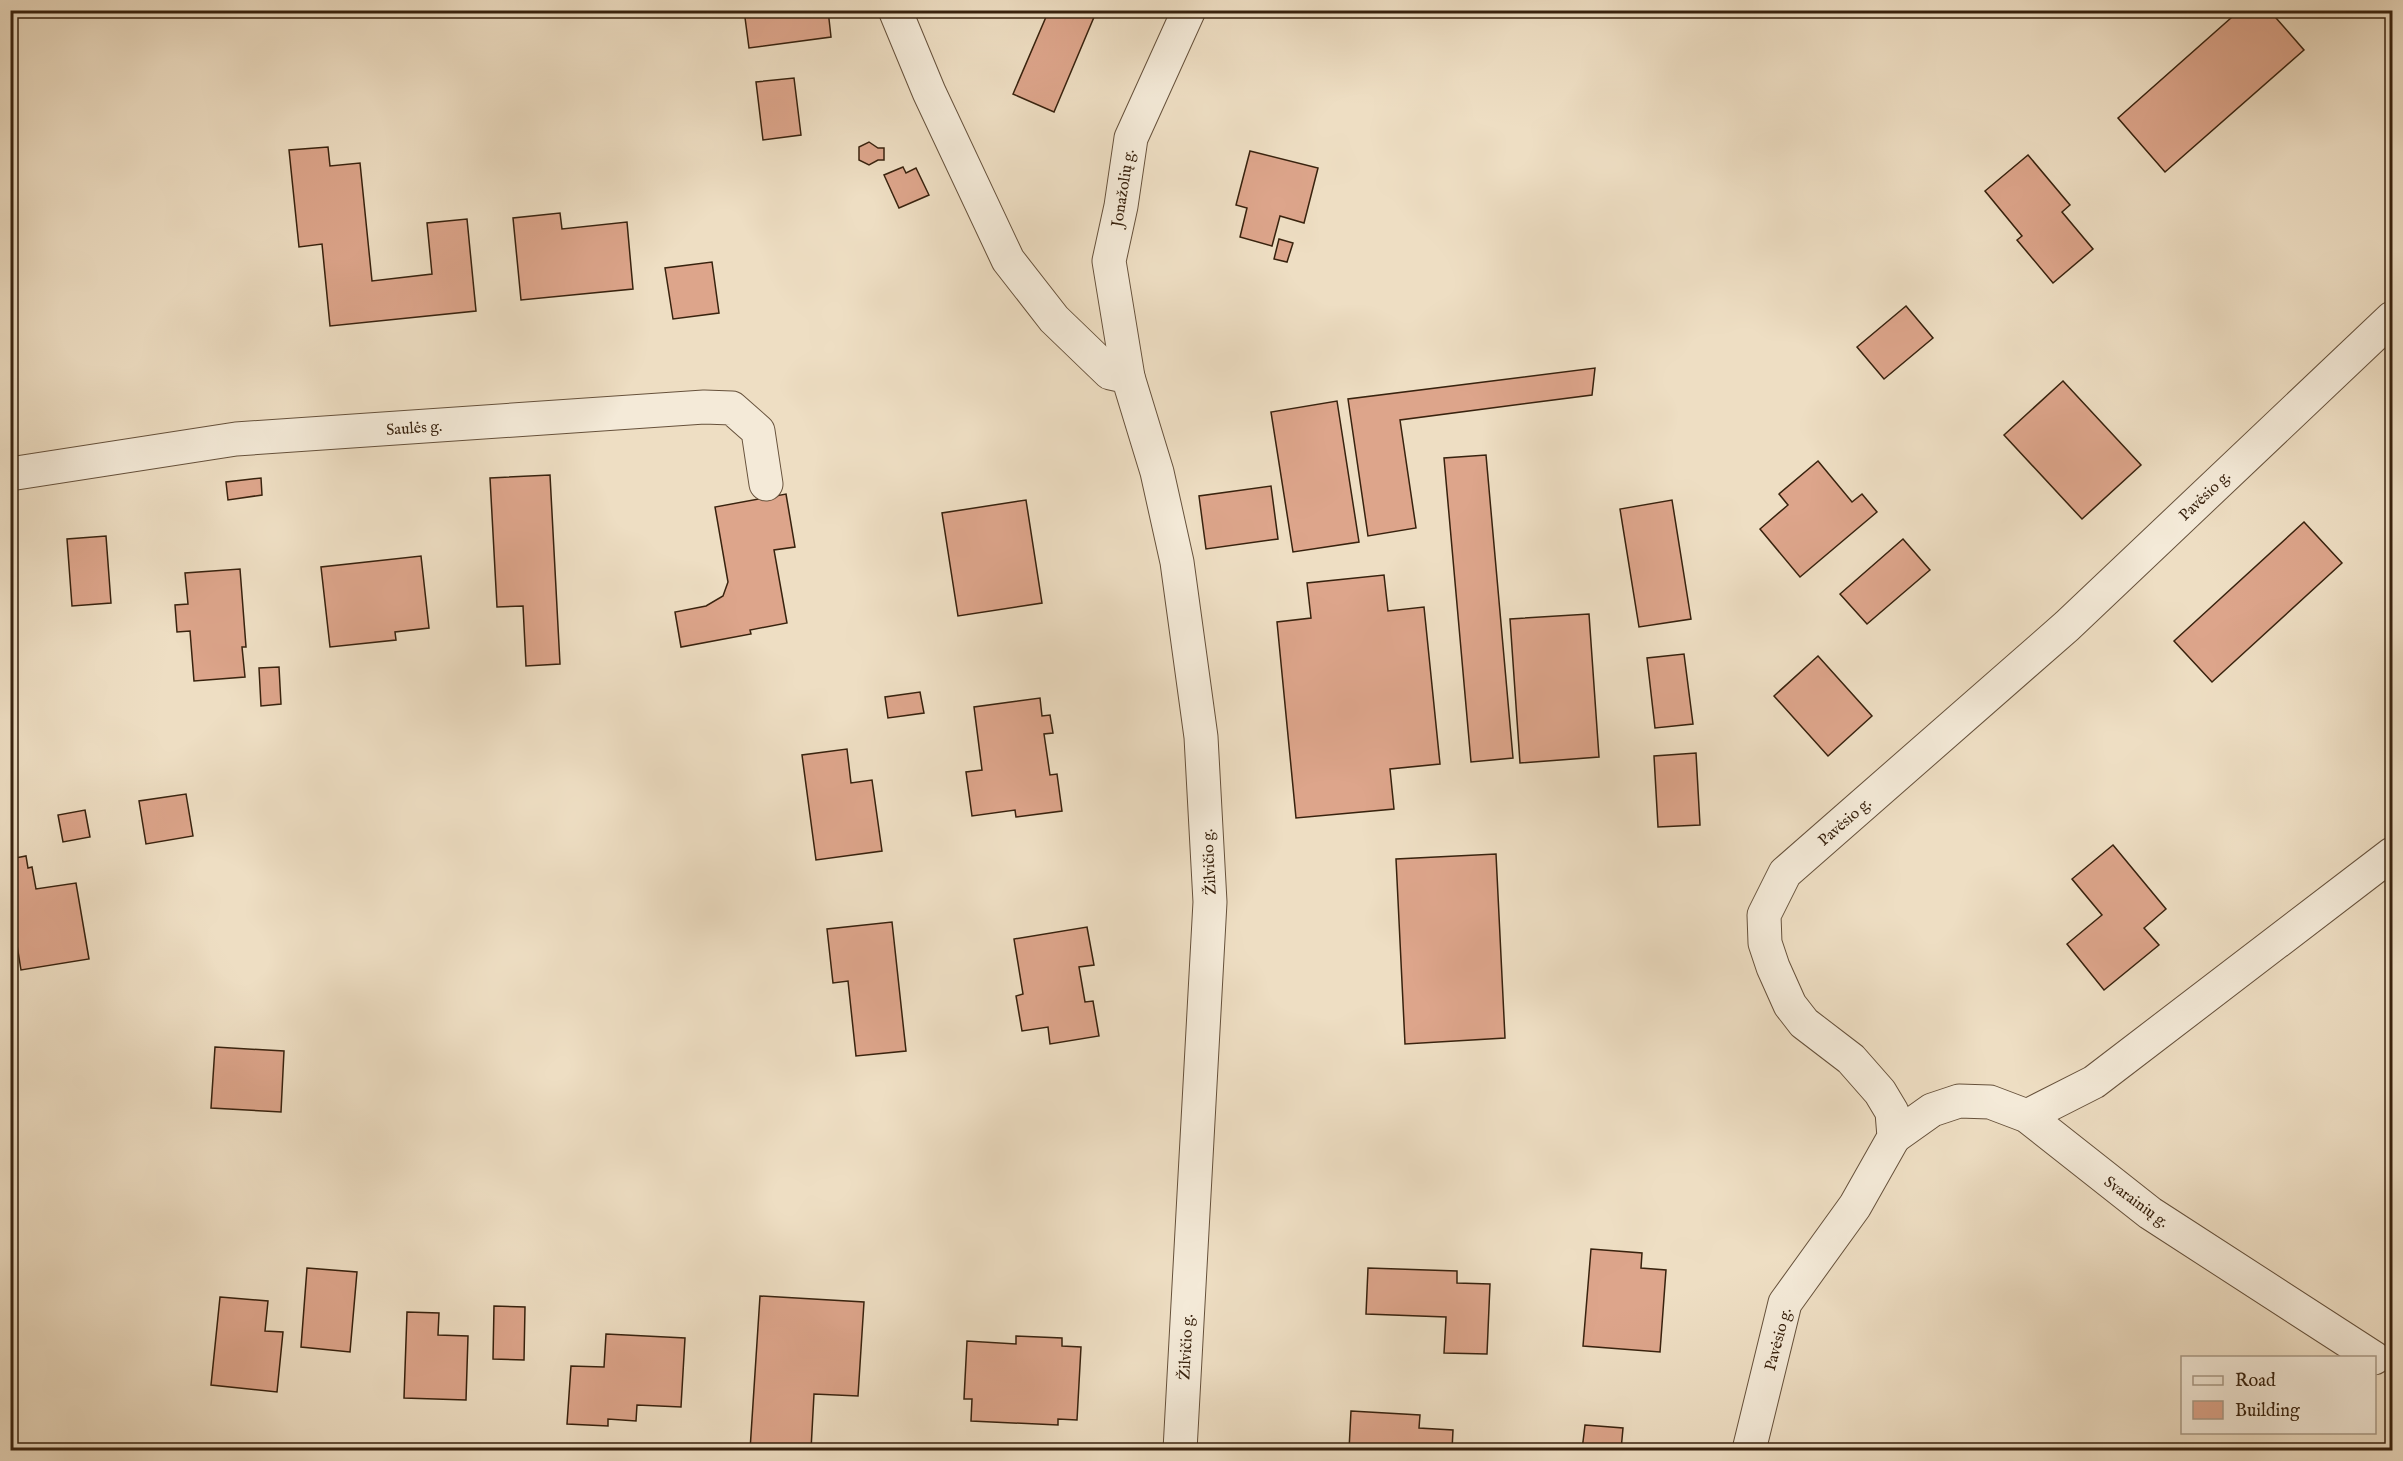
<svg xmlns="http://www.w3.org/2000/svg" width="2403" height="1461" font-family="'IM FELL English',serif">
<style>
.building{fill:#dda58b;stroke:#38220e;stroke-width:1.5}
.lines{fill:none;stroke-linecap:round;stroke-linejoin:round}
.minor-casing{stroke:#66513b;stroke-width:35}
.minor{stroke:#f4ead8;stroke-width:33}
.labels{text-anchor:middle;stroke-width:4.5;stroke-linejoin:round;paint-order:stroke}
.street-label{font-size:16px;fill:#38220e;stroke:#f4ead8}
</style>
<rect width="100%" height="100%" fill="#eedec3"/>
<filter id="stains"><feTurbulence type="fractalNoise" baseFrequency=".00333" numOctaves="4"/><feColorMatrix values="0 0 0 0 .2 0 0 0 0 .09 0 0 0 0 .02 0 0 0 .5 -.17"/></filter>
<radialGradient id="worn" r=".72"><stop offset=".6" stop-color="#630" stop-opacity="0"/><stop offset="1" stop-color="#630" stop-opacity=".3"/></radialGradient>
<g class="building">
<polygon points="744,10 828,10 831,37 749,48"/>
<polygon points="1049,10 1097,10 1054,112 1013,94"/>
<polygon points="2240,10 2269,10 2304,50 2165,172 2118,118"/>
<polygon points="794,78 801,135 763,140 756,82"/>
<polygon points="869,142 878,148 884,148 884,160 878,160 869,165 859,160 859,147"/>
<polygon points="328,147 330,166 360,163 372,281 432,274 427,223 467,219 476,311 330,326 322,244 299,247 289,150"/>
<polygon points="1250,151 1318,168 1304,223 1280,216 1272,246 1240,237 1247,208 1236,205"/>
<polygon points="2028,155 2070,205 2062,212 2093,249 2053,283 2017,240 2022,236 1985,191"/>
<polygon points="903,167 906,173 916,168 929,195 899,208 884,175"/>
<polygon points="560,213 562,229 627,222 633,289 521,300 513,218"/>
<polygon points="1279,239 1293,243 1287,262 1274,259"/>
<polygon points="712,262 719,313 673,319 665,268"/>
<polygon points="1906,306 1933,338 1884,379 1857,347"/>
<polygon points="1595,368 1592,395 1400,420 1416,528 1368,536 1348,399"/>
<polygon points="2063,381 2141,465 2082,519 2004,435"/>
<polygon points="1337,401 1359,542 1293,552 1271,412"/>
<polygon points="1486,455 1513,758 1471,762 1444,458"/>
<polygon points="1818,461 1852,502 1862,494 1877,512 1800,577 1760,529 1788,505 1779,494"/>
<polygon points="550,475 560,664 526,666 523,606 497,607 490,478"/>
<polygon points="261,478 262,495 228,500 226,482"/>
<polygon points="1271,486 1278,539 1206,549 1199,496"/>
<polygon points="786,494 795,547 774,550 787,623 750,630 751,634 681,647 675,612 706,606 723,596 728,582 715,507"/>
<polygon points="1026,500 1042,603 958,616 942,513"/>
<polygon points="1672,500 1691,619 1639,627 1620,509"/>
<polygon points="2304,522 2342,563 2212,682 2174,641"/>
<polygon points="106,536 111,603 72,606 67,539"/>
<polygon points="1903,539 1930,570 1867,624 1840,594"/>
<polygon points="421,556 429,628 395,632 396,640 330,647 321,567"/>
<polygon points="240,569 246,647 242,647 245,677 194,681 190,631 177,632 175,605 188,604 185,573"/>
<polygon points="1384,575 1388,611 1424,607 1440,764 1390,769 1394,809 1296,818 1277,622 1311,618 1307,583"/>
<polygon points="1589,614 1599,757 1520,763 1510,619"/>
<polygon points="1684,654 1693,724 1655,728 1647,658"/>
<polygon points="1818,656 1872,716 1828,756 1774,696"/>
<polygon points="279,667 281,704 261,706 259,668"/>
<polygon points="920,692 924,713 888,718 885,697"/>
<polygon points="1040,698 1042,716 1050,715 1053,733 1044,734 1050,775 1057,774 1062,811 1016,817 1015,810 972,816 966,772 982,770 974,707"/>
<polygon points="847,749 851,783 872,780 882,851 816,860 802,755"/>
<polygon points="1696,753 1700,825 1658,827 1654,756"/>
<polygon points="186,794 193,836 146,844 139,801"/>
<polygon points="85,810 90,837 63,842 58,815"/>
<polygon points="2113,845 2166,909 2144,928 2159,945 2104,990 2067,944 2102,915 2072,879"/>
<polygon points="1496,854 1505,1038 1405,1044 1396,859"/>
<polygon points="26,856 28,868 32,867 36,889 76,883 89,959 21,970 17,945 11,946 10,944 10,859"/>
<polygon points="892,922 906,1051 856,1056 848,981 833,983 827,929"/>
<polygon points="1087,927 1094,965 1079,967 1085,1002 1093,1001 1099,1036 1050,1044 1048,1027 1022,1031 1016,996 1023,994 1014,939"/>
<polygon points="215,1047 284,1051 281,1112 211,1108"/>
<polygon points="1591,1249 1642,1253 1641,1268 1666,1270 1660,1352 1583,1346"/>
<polygon points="307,1268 357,1272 350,1352 301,1347"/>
<polygon points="1368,1268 1457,1271 1457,1283 1490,1284 1487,1354 1444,1353 1446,1317 1366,1314"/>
<polygon points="760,1296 864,1302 858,1396 814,1394 811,1450 750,1450"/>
<polygon points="220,1297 268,1301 265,1331 283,1332 277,1392 211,1385"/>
<polygon points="494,1306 525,1307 524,1360 493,1359"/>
<polygon points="407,1312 439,1313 438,1335 468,1336 466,1400 404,1398"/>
<polygon points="606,1334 685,1338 681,1407 637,1405 636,1421 608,1419 608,1426 567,1424 571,1366 604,1367"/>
<polygon points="1016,1336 1062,1338 1062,1346 1081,1347 1077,1420 1058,1419 1058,1425 971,1421 972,1399 964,1399 967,1341 1016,1344"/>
<polygon points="1351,1411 1420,1415 1419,1428 1453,1430 1452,1450 1349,1450"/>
<polygon points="1585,1425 1623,1428 1621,1450 1540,1450 1540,1446 1582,1450"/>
</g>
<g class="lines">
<defs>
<g id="minor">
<polyline points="895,10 929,92 1008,260 1054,319 1110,373 1128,377 1157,472 1177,562 1201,737 1210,902 1180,1450"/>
<polyline points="1128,377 1109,261 1121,206 1131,138 1189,10"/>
<polyline points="10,474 236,439 704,407 732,408 758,431 766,484"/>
<polyline points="2027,1116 2094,1082 2392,854"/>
<polyline points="1894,1137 1932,1110 1959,1101 1990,1102 2027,1116 2150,1213 2374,1358"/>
<polyline points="1749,1450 1785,1303 1855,1206 1894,1137 1892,1112 1880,1092 1851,1059 1804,1023 1790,1005 1773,967 1765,943 1764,915 1785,873 2067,626 2392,318"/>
</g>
</defs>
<use href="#minor" class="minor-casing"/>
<use href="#minor" class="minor"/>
</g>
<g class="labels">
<g class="street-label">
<text transform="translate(1122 188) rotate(-81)" y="6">Jonažolių g.</text>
<text transform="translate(414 427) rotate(-4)" y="6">Saulės g.</text>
<text transform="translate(2204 495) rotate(-44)" y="6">Pavėsio g.</text>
<text transform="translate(1844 821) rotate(-41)" y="6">Pavėsio g.</text>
<text transform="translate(1208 862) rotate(-93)" y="6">Žilvičio g.</text>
<text transform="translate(2137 1201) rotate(36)" y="6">Svarainių g.</text>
<text transform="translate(1777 1339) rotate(-75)" y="6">Pavėsio g.</text>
<text transform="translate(1185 1347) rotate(-87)" y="6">Žilvičio g.</text>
</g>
</g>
<rect width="2403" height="1461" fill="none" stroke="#eedec3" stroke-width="36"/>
<rect x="12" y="12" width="2379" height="1437" fill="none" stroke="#38220e" stroke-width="3"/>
<rect x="18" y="18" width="2367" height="1425" fill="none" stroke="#38220e" stroke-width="1.5"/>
<rect x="2181" y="1356" width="195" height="78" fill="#f4ead8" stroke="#a99a87" stroke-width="1.5"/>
<rect x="2193" y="1376" width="30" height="9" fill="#f4ead8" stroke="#a99a87" stroke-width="1.5"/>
<text x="2235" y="1386" font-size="18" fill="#38220e">Road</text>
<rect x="2193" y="1401" width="30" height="18" fill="#dda58b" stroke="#a99a87" stroke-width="1.5"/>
<text x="2235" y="1416" font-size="18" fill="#38220e">Building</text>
<rect width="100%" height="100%" filter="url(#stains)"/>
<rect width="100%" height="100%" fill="url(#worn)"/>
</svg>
